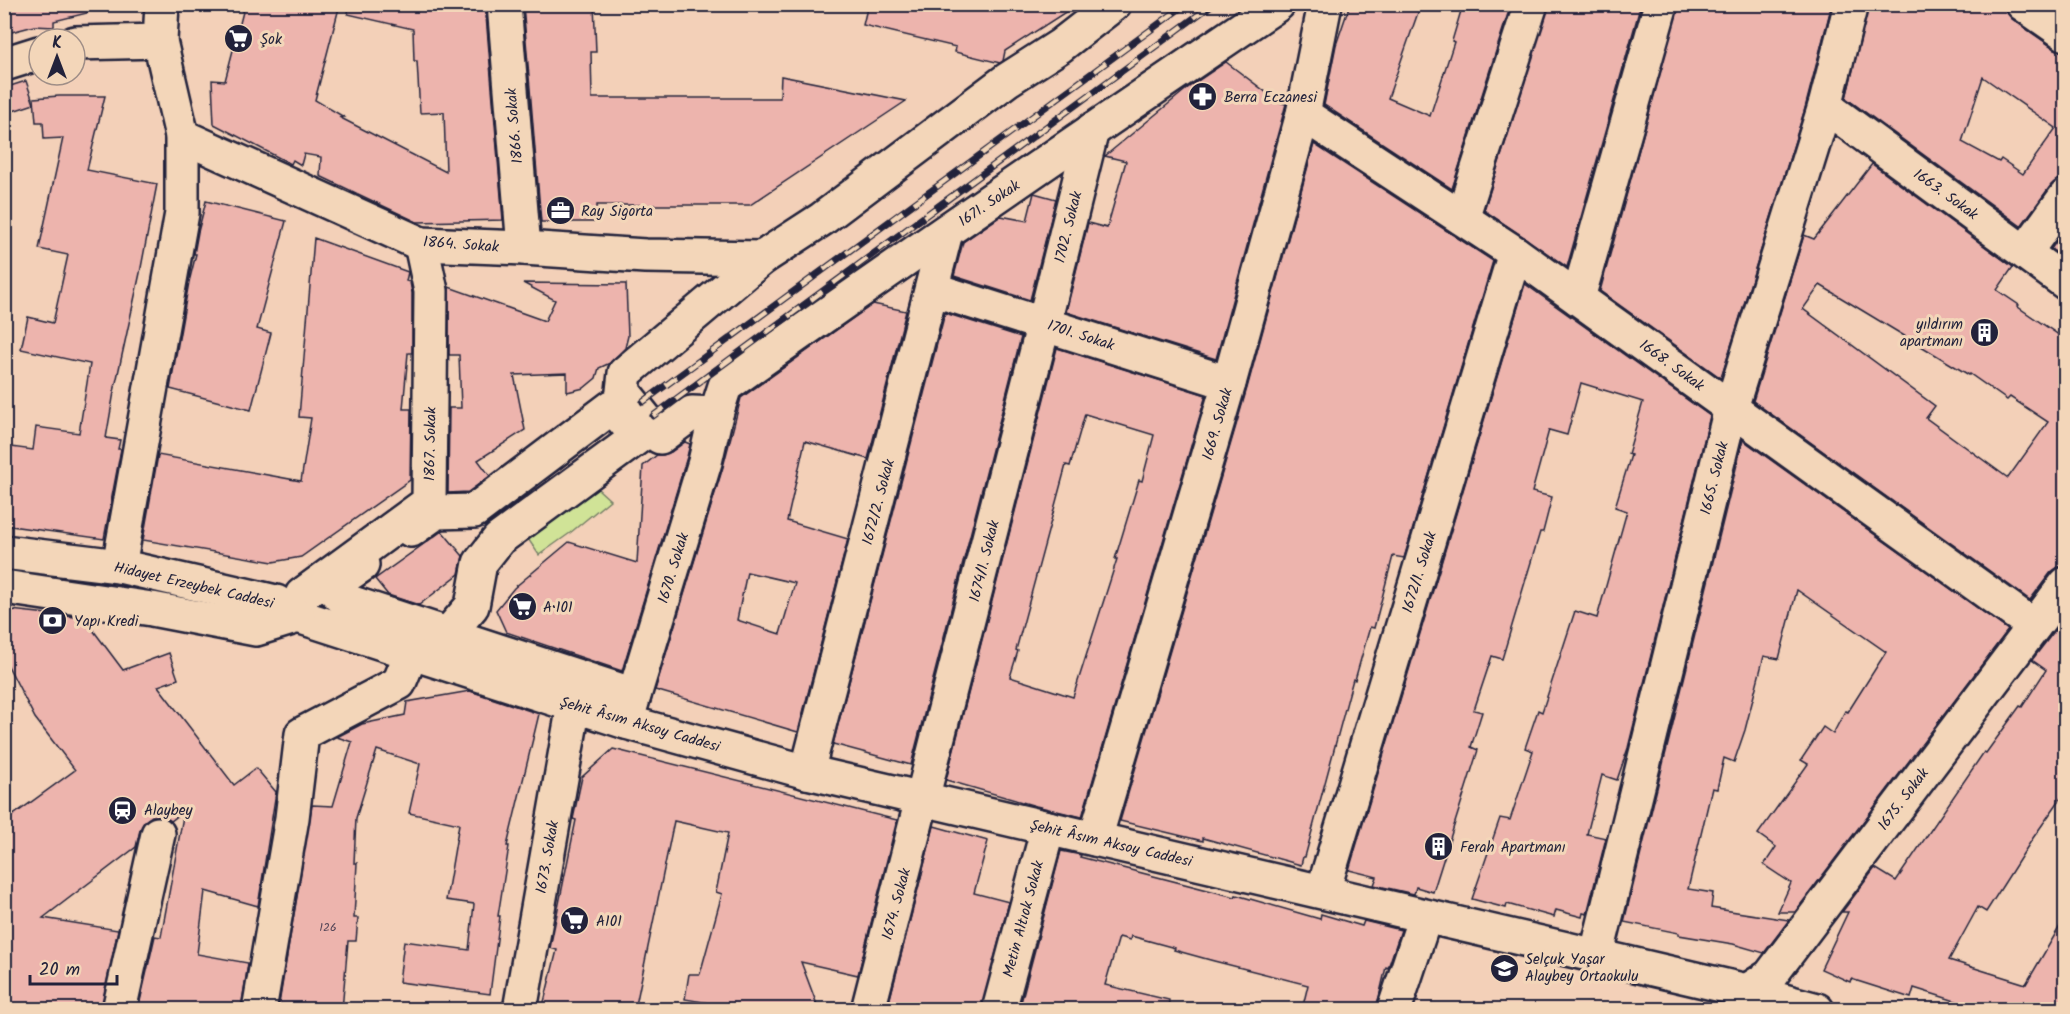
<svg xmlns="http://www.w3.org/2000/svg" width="2070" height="1014" font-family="Kalam,sans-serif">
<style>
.green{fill:#d0e397;stroke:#798269;stroke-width:1.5}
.building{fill:#edb4ad;stroke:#22223b;stroke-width:1.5;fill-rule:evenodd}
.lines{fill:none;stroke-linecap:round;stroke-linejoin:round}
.street-casing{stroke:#22223b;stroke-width:38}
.secondary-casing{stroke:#22223b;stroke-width:38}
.street{stroke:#f3d6b9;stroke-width:33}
.secondary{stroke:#f3d6b9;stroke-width:33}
.rail-casing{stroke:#22223b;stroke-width:7}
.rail{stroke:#f3d6b9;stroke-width:4.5;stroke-dasharray:14;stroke-linecap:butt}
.labels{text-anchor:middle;stroke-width:6;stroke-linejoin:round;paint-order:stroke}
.number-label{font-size:12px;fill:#554658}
.poi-label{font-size:15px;fill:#22223b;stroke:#f3d6b9;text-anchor:start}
.street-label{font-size:15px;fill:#22223b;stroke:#f3d6b9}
</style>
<rect width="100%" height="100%" fill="#f3d0b8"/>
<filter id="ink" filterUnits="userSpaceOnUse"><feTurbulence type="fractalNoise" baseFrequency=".0167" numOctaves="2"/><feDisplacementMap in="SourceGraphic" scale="12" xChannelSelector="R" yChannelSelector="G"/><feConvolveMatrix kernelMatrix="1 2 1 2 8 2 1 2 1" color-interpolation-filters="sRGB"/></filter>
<g filter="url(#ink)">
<polygon class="green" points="587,479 610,500 570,533 539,555 524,533"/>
<g class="building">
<polygon points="4,4 86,4 87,13 54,21 54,27 34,26 4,34"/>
<polygon points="245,4 340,4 315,100 344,117 339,117 446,172 444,112 420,113 417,61 414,61 413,29 348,14 349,4 485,4 503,220 417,222 320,176 321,157 304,154 301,165 293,160 291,164 214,124 212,80 225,81"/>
<polygon points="523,4 594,4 596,52 591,52 592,98 780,98 781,76 906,101 750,205 597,205 597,222 541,222"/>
<polygon points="868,4 1078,4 1005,51 1003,61 1000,63 955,52 956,47 863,25"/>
<polygon points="1350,4 1421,4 1388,98 1430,116 1454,42 1452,41 1463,4 1511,4 1452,189 1324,105 1336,45"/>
<polygon points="1549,4 1641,4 1567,267 1484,210"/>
<polygon points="1679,4 1832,4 1804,112 1721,378 1600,291"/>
<path d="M1869 4H2002L2012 19 2055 49 2066 53V178L2058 179 2051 185 2021 226 1846 98ZM1983 77 2056 128 2023 174 2001 159 1999 162 1962 142Z"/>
<polygon points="1226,62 1279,102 1286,104 1216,359 1066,312 1088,223 1107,228 1126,161 1105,156 1189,87"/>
<polygon points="26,81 34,104 4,114 4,88"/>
<polygon points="59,96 105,96 87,170 157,184 140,273 114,392 106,438 120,440 118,449 121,449 104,539 4,525 4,446 33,450 36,427 79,433 90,364 21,349 28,317 53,323 68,255 39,249 63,138 44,139 43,122 36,122 34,98"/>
<polygon points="1314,144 1493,261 1404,558 1393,556 1374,628 1370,627 1355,680 1353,679 1305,857 1303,857 1301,865 1203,838 1203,841 1120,821 1247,388"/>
<path d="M1872 164 2013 267 1997 290 2019 305 2018 307 2066 340V566L2058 567 2051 572 2030 600 1753 401 1804 235 1814 239ZM1820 285 1969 375 1970 374 2007 400 2010 397 2048 422 2008 478 1926 418 1935 406 1803 309Z"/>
<polygon points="1034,193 1056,199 1030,300 954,276 963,242 1001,216 1027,221"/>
<polygon points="206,201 286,221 257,329 271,333 251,410 170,389 189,282 196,254 194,254 198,232"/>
<polygon points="2066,228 2066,259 2051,249"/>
<polygon points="314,238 408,272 406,281 410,282 412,293 412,353 408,353 403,409 411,409 410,480 301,557 273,562 143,540 158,455 301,481 311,418 299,417"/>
<polygon points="523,283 626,284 628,336 625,348 610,363 599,368 596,378 584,388 567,392 567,373 514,375 525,430 478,460 490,476 468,492 448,493 449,408 461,408 459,355 449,355 449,287 545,321 555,300"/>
<polygon points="1525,284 1710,416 1628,748 1617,780 1602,775 1587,834 1606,838 1587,914 1583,913 1582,917 1556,910 1554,917 1507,904 1506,908 1472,899 1500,818 1510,820 1533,751 1525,748 1538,710 1542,712 1575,611 1597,618 1627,511 1615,507 1631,455 1628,454 1643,402 1581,383 1567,435 1549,430 1532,492 1552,497 1543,532 1540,532 1502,659 1492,656 1474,710 1482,712 1471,747 1478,750 1433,892 1416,887 1414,894 1374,885 1377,877 1349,870"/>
<path d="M873 304 906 311 868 459 805 441 787 521 848 539 798 732 655 690 723 467 741 398ZM747 572 795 583 780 634 737 620Z"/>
<polygon points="945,313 1021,337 911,765 833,744"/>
<path d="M1057 348 1206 395 1082 817 1036 806 946 780ZM1085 414 1154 435 1142 481 1139 480 1115 559H1117L1073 697 1010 677 1018 651 1016 650 1066 465 1070 466Z"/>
<polygon points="1743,440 2008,630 1795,912 1778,912 1791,883 1764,865 1776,847 1758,834 1808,764 1801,760 1823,727 1833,734 1845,711 1848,712 1886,652 1797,590 1779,659 1764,656 1745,730 1734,762 1724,758 1717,789 1712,788 1688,889 1713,893 1711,908 1789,920 1764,953 1733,944 1679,935 1679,933 1624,922"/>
<polygon points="685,442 690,444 687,457 622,671 506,632 496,610 514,588 569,542 637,563 643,466 657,455 663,455 671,452"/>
<polygon points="442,531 463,556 459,574 419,605 388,595 375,579"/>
<polygon points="11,610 84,618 123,670 169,653 178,679 158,686 234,785 256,768 276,792 258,906 205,891 197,954 248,963 241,1010 138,1010 155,936 161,937 184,811 171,821 161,816 152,816 145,821 140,830 136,847 43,918 118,930 101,1010 4,1010 4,822 75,770 35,718 4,658 4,641"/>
<polygon points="2066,616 2066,791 2033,838 1986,912 1978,907 1949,960 2026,984 2066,916 2066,1010 1984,1010 1914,988 1911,998 1851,979 1850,982 1821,969 1848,912 1842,912 1875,868 1896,881 1984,752 1986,753 2020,706 2022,707 2046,670 2032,660"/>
<polygon points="470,691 539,714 507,846 509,846 498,916 500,916 490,994 399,982 404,941 469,950 474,904 446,900 459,824 409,813 420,764 377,750 356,818 354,863 357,863 354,918 358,918 356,941 348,941 342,1010 278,1010 312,805 333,806 352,742 337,737 362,724 405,715 407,702"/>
<polygon points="613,749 897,820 858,975 801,962 819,1010 726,1010 727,1006 685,999 689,974 700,974 722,894 716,892 728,833 674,821 635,1010 542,1010 557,950 550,948 576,820 573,819 582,777"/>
<polygon points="934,826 988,841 974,893 1009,902 981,1010 887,1010"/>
<polygon points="1061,851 1081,855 1080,857 1235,897 1236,895 1320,919 1321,914 1362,926 1364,921 1401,930 1388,968 1386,967 1376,1010 1302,1010 1308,985 1214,961 1174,950 1175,948 1131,936 1130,940 1119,937 1105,985 1169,1000 1168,1010 1019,1010"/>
</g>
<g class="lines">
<defs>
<g id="street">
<polyline points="504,4 524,248"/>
<polyline points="2023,4 2066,34"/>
<polyline points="75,43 160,41"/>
<polyline points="4,64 39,53"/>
<polyline points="1825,106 2066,283"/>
<polyline points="1303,114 1515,253 2034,626"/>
<polyline points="182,136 421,244 524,248 645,256 762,258"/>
<polyline points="1462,218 1531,4"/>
<polyline points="421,244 431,291 429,502 302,595 298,616 626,722 807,772 1747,991 1817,1010"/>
<polyline points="2025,252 2066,196"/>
<polyline points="932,289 1229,383"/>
<polyline points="1578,298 1661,4"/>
<polyline points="716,414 692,413 660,437 623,391 625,373 762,258 822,219 1007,80 1060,46 1114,4"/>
<polyline points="411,530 436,512 474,511 612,407 638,437 499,539 480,563 472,606 447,635"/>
<polyline points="362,565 343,578 335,591 346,601 634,695"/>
<polyline points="119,566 182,213 182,136 160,41 162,4"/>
<path d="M626 722 705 462 716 414 725 386C908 256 1092 130 1278 4"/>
<polyline points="807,772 946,232"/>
<polyline points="1095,839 1229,383 1303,114 1325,4"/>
<polyline points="1323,891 1515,253"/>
<polyline points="1596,957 1731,408 1825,106 1851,4"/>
<polyline points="1741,1004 1747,991 1770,976 2066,584"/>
<polyline points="119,1010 158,834"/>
<polyline points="259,1010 292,818 302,734 399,683 411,654"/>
<polyline points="520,1010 574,705"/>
<polyline points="868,1010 1044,323 1092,130"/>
<polyline points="999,1010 1048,828"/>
<polyline points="1394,1010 1425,917"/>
</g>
<g id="secondary">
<polyline points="4,552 119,566 276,602 298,616"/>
<polyline points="4,587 152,609 256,629 298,616"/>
</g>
</defs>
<use href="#street" class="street-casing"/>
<use href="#secondary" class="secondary-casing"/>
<use href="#street" class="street"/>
<use href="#secondary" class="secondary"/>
<defs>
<g id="rail">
<polyline points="643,402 1186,4"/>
<polyline points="653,416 1213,4"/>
</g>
</defs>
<use href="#rail" class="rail-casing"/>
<use href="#rail" class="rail"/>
</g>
</g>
<defs>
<symbol id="supermarket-disc" viewBox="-11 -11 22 22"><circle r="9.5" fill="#22223b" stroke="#f3d6b9"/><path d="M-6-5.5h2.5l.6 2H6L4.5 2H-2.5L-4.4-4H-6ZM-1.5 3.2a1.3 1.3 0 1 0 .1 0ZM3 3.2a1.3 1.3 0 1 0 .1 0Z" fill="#fff"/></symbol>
<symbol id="pharmacy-disc" viewBox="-11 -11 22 22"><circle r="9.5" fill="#22223b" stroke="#f3d6b9"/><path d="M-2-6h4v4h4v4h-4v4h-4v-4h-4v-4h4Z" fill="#fff"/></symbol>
<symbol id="office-disc" viewBox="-11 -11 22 22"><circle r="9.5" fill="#22223b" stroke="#f3d6b9"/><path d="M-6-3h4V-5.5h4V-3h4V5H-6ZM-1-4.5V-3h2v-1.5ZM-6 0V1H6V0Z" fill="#fff"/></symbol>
<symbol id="building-disc" viewBox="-11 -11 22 22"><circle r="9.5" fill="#22223b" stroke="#f3d6b9"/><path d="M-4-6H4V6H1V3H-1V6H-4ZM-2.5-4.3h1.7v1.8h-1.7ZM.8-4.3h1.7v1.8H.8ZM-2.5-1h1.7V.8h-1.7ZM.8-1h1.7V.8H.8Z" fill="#fff"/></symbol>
<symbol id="bank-disc" viewBox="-11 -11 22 22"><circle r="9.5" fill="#22223b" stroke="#f3d6b9"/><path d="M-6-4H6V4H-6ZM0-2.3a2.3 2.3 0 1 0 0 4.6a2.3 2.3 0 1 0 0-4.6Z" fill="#fff"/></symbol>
<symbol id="station-disc" viewBox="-11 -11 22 22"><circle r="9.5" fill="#22223b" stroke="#f3d6b9"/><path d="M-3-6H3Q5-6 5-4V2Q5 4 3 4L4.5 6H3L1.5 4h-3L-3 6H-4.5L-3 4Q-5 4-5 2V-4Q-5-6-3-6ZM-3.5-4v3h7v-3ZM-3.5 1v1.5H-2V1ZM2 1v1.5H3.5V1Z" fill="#fff"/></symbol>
<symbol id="school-disc" viewBox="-11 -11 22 22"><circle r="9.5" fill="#22223b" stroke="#f3d6b9"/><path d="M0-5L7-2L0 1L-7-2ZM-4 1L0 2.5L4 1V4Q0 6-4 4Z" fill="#fff"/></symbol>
</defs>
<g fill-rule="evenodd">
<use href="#supermarket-disc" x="222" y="22" width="33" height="33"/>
<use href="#pharmacy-disc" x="1186" y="80" width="33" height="33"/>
<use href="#office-disc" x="544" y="194" width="33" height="33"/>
<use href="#building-disc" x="1968" y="316" width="33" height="33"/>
<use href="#supermarket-disc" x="506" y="590" width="33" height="33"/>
<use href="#bank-disc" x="36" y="604" width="33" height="33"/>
<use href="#station-disc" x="106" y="794" width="33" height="33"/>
<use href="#building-disc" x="1422" y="830" width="33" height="33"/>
<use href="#supermarket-disc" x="558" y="904" width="33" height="33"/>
<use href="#school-disc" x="1488" y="952" width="33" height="33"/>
</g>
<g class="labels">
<g class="number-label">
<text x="328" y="931">126</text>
</g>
<g class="poi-label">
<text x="260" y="44">Şok</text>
<text x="1224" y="102">Berra Eczanesi</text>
<text x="581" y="216">Ray Sigorta</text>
<text x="1963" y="329" text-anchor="end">yıldırım<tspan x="1963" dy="17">apartmanı</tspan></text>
<text x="543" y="612">A•101</text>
<text x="74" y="626">Yapı Kredi</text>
<text x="144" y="815">Alaybey</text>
<text x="1460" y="852">Ferah Apartmanı</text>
<text x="596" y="926">A101</text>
<text x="1525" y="964">Selçuk Yaşar<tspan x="1525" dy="17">Alaybey Ortaokulu</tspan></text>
</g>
<g class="street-label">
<text transform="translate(514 126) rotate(-95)" y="5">1866. Sokak</text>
<text transform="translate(1946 194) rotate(36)" y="5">1663. Sokak</text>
<text transform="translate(989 203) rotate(-34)" y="5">1671. Sokak</text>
<text transform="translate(1068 227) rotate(-76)" y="5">1702. Sokak</text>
<text transform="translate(461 244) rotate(4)" y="5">1864. Sokak</text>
<text transform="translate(1081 335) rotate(18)" y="5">1701. Sokak</text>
<text transform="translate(1672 365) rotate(36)" y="5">1668. Sokak</text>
<text transform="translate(1217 424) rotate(-74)" y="5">1669. Sokak</text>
<text transform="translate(430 444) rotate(-89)" y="5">1867. Sokak</text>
<text transform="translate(1714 478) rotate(-76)" y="5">1665. Sokak</text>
<text transform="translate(878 502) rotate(-75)" y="5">1672/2. Sokak</text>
<text transform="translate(984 561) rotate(-76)" y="5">1674/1. Sokak</text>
<text transform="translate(673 568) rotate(-73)" y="5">1670. Sokak</text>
<text transform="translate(1419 572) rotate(-73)" y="5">1672/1. Sokak</text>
<text transform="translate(194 585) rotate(13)" y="5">Hidayet Erzeybek Caddesi</text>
<text transform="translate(640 724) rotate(16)" y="5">Şehit Âsım Aksoy Caddesi</text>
<text transform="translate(1903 799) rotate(-53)" y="5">1675. Sokak</text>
<text transform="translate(1111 843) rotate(13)" y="5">Şehit Âsım Aksoy Caddesi</text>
<text transform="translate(547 857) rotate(-80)" y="5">1673. Sokak</text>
<text transform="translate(896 904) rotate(-75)" y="5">1674. Sokak</text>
<text transform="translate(1023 919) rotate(-75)" y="5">Metin Altıok Sokak</text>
</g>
</g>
<rect width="2070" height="1014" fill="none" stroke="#f3d6b9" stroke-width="24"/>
<rect x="12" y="12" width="2046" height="990" fill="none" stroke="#22223b" stroke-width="2" filter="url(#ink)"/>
<g transform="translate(57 57)"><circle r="28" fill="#f3d6b9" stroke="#9f8e87" stroke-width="1.5"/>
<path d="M0-4.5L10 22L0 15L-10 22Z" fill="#22223b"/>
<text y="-9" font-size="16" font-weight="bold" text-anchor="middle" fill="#22223b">K</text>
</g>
<path d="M30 975v9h87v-9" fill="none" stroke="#22223b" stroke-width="3"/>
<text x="39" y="975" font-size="18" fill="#22223b" stroke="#f3d6b9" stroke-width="4.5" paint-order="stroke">20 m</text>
</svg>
